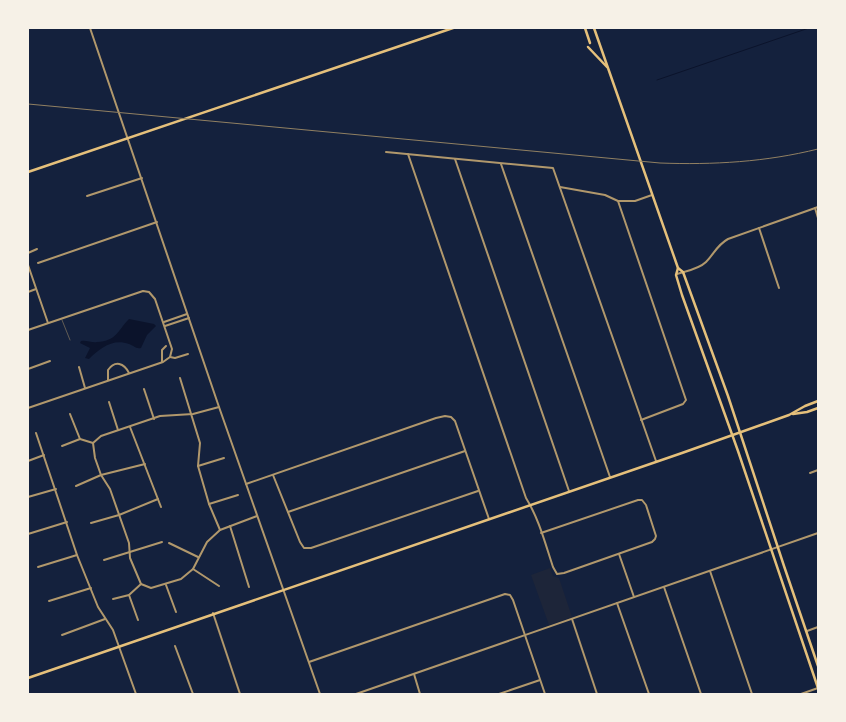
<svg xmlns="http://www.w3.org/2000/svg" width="846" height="722" font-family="Ubuntu,sans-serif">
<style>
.green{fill:#1d2539}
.water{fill:#0b132b}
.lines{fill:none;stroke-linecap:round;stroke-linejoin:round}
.stream{stroke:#0b132b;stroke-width:1}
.service{stroke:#b1986c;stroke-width:0.5}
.minor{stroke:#b1986c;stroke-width:2}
.secondary{stroke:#e5c07b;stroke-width:2.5}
.primary{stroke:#e5c07b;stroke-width:2.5}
.rail{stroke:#918062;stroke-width:1}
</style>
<rect width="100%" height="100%" fill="#14213d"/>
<polygon class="green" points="550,568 553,576 559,578 572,617 549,625 531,575"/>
<path class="water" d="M129 319 154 324 156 326 147 335 141 348C135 349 135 346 129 344 113 338 100 348 89 359L85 358 90 348 80 343 81 341C87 340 92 343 97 342 117 341 118 330 129 319Z"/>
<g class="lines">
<polyline class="stream" points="657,80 809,28"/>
<polyline class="service" points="62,320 70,340"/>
<g class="minor">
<polyline points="90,28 219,407 320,694"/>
<polyline points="386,152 553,168 656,461"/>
<path d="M408 154 526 498C539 519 545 543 553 567L557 574 564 573 652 542 655 539 656 536 646 505 642 500H638L541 533"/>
<polyline points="455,159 569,491"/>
<polyline points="501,164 610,477"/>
<polyline points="560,187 605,195 618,201 635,201 652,195"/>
<polyline points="87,196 142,178"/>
<polyline points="618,201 686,400 683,404 641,420"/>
<polyline points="815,208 818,218"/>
<polyline points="759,228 779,288"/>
<polyline points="28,253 37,249"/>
<polyline points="38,263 157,222"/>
<polyline points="28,265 48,323"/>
<path d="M677 274C687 271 699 269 706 262 714 254 717 245 728 239L818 207"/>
<polyline points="28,292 36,289"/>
<polyline points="164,322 187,314"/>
<polyline points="165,326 189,318"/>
<polyline points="28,330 143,291 149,292 155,299 172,349 170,357 163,362 28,408"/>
<polyline points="170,357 175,358 188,354"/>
<polyline points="162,362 162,350 166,346"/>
<polyline points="79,367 85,388"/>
<polyline points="28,369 50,361"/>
<polyline points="180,378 200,443 198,466 209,504 220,530"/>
<path d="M108 380V370C115 360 124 363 129 373"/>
<polyline points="144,389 154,419"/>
<polyline points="109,402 118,430"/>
<polyline points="70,414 80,439 93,443"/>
<polyline points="130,427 161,507"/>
<polyline points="36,433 77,555 98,607 113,630 136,694"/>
<polyline points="93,443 95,458 101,475 110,489 129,543 130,558 141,584"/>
<polyline points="93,443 101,436 160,416 193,414 219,407"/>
<polyline points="62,446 80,439"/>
<polyline points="28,461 44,455"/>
<polyline points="198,466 224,458"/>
<polyline points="810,473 818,470"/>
<polyline points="273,475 300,542 304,548 311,548 478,491"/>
<polyline points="246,484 436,418 445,416 451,417 455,421 489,519"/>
<polyline points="76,486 101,475 145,464"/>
<polyline points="28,497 56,489"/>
<polyline points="209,504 238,495"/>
<polyline points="288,512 465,451"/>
<polyline points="91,523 119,515 158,499"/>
<polyline points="230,526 249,587"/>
<polyline points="28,534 67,522"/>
<polyline points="169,543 198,557"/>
<polyline points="619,554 634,597"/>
<polyline points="104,560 162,542"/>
<polyline points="38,567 77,555"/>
<polyline points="193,569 219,586"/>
<polyline points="710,571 752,694"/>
<polyline points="141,584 151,588 181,579 193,569 207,542 220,530 257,516"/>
<polyline points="166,585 176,612"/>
<polyline points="664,587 701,694"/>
<polyline points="129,595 138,620"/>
<polyline points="113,599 129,595 141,584"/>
<polyline points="49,601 91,588"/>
<polyline points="617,603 649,694"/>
<polyline points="213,613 240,694"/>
<polyline points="572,619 597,694"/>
<polyline points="807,631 818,627"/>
<polyline points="62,635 105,619"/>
<polyline points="175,646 193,694"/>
<polyline points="309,662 505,594 510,595 513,600 545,694"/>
<polyline points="414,674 420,694"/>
<polyline points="356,694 818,533"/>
<polyline points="499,694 540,680"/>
<polyline points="801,694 818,688"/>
</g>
<g class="secondary">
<polyline points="28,172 453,28"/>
<polyline points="793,414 807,412 818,408"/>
<polyline points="28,678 682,453 789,415 805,406 818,401"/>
</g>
<g class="primary">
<polyline points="585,28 590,43"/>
<polyline points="594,28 678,268 676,275 682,295 738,451 818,688"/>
<polyline points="588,47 607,67"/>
<polyline points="678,268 683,272 728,396 784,566 818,666"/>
</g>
<path class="rail" d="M28 104 660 163C713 165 766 162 818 149"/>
</g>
<rect width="846" height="722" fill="none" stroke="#f6f1e7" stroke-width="58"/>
</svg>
